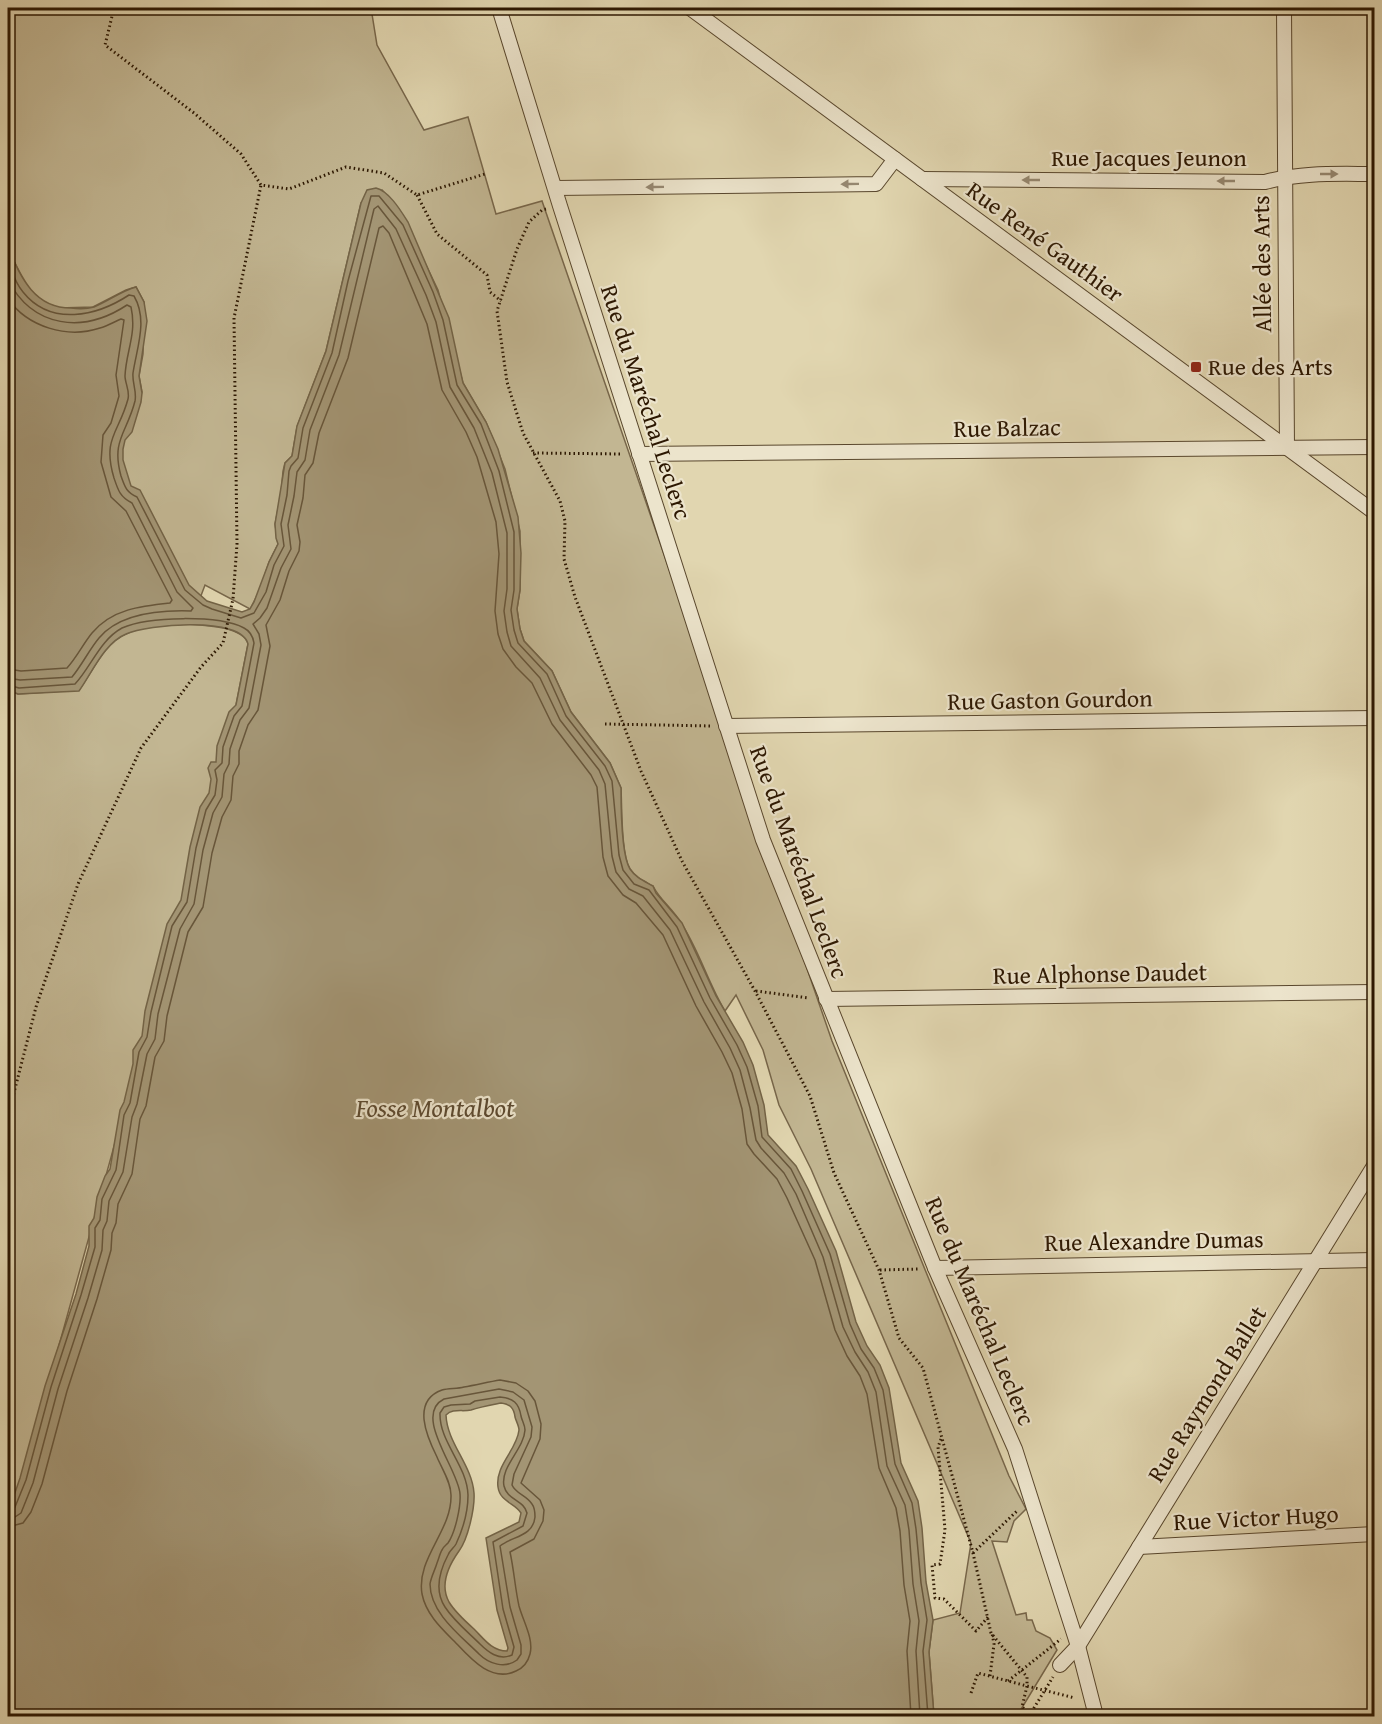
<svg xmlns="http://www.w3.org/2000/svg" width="1382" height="1724" font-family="'Gentium Book Plus',serif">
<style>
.green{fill:#c2b692;stroke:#77664a;stroke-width:1.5}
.water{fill:#a39574;stroke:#736346;stroke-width:1.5;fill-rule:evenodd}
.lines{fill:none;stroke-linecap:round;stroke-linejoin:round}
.shore{stroke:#68563a;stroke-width:1.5}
.street-casing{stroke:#59472d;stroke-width:16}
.path{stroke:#2c1701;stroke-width:3;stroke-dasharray:1.5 3;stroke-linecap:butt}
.street{stroke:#ece4cc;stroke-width:14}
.oneway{fill:#968871}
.poi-dot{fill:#8f2418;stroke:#ece4cc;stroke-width:2}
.labels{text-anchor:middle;stroke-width:4.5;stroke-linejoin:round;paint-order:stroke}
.street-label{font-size:24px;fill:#2c1701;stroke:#ece4cc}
.poi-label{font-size:24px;fill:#2c1701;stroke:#ece4cc;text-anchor:start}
.water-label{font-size:26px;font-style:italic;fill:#5c492f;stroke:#ece4cc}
</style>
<rect width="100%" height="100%" fill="#e1d6b0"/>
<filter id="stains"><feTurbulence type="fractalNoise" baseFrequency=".00333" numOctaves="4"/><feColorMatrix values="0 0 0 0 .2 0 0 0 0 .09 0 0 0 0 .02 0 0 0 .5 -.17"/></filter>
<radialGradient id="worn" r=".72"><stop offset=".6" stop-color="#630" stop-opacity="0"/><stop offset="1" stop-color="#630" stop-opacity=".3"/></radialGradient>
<g class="green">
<path d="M8 8H371L377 45 424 130 468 117 496 214 542 201 832 1041 1009 1476 1026 1509 1014 1521 1007 1542 992 1541 1016 1615 1026 1613 1027 1620H1032L1036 1631 1050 1638 1057 1650 1017 1716H934L929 1652 933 1620 960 1613 971 1543 811 1169 779 1105 763 1050 736 995 725 1011C708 983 699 950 681 923 673 909 660 900 653 886 644 881 636 878 630 869 621 854 622 807 621 788L610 763 571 712 552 671 524 641 520 629 517 609 520 590V531L505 469 486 422 463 383 438 290 399 209 382 190 361 203 326 351 297 427 292 456 285 463 283 471 281 494 275 524 278 544 269 562 260 590 250 609 205 585 199 601 170 560 120 472 122 440 142 392 139 376 143 354 144 302 136 287 126 290 93 307 58 308 45 303 27 288 8 249Z"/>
<path d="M186 624C202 625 244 626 248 644L236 705 8 1530V690L18 694 79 690C92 673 104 643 126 634 144 625 166 626 186 624Z"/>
</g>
<path class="water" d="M376 188C389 191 401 211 408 222L449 318 463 383 486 422 498 449 518 517 521 553 520 590 517 609 520 629 524 641 552 671 571 712 610 763 621 788C621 806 621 855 630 869 636 878 644 881 653 886L656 893 682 923 716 996 743 1042 753 1065 764 1105 768 1135 796 1166 808 1189 836 1251 856 1322 867 1346 880 1365 889 1388 901 1463 918 1501 922 1528 926 1582 933 1620 929 1652 934 1716H8V1513L20 1478 45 1386 76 1294 89 1246V1226L94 1218 97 1197 105 1176 110 1169 120 1110 124 1102 133 1064V1050L142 1036 145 1011 167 924 181 900 190 847 200 807 209 793 211 779 208 768 211 762H216L217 746 229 712 236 705 248 644C242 616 147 624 126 634 104 643 92 673 79 691L18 694 8 690V248C21 277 34 308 71 308 78 309 87 309 94 307 109 301 121 291 136 287L144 302 147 321 139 376 142 393 141 402 132 432 125 440 123 449V460L131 486 140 490 189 585 207 601 242 612 250 609 254 602 269 562 278 544 276 538 275 524 285 463 292 456 297 426 326 351 361 203 367 190ZM501 1403C510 1404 514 1408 515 1417 516 1421 519 1426 519 1430 517 1450 495 1465 498 1487 500 1502 515 1503 521 1513L519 1522 486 1538 497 1610 508 1648 507 1651C492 1651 484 1639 474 1629 465 1621 455 1612 449 1602 439 1584 449 1565 459 1551 468 1539 475 1508 474 1493 472 1465 447 1443 446 1415 453 1408 462 1412 471 1410 480 1407 491 1405 501 1403Z"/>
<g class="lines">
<g class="shore">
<path d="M8 262C12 272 16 284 23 292 51 327 97 316 129 295L134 296C148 320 137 347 133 373 132 383 137 391 135 401 127 433 111 440 121 476 125 487 126 492 137 497L185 590 203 605 212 609 241 618 254 613 266 592 274 565 284 546 281 524 287 495 289 471 291 466 298 458 303 428 332 353 348 281 371 196H379L403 225 433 292 443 320 457 385 481 424 499 471 514 532V590L511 610 514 630 518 643 547 674 566 716 605 766 612 781 619 855 623 870 634 884 649 890 677 927 710 998 737 1045 747 1067 758 1106 762 1137 791 1169 802 1191 830 1254 850 1324 861 1349 874 1368 883 1390 895 1464 912 1503 916 1529 921 1583 927 1620 923 1651 928 1716"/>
<path d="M8 280C33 328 83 334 127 305L131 307C137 334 126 351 125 376 125 383 130 391 128 399 119 433 102 438 114 478 118 490 120 497 132 503L177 592 193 608 191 611C160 610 120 613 99 638 89 650 82 665 72 677L20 680 8 678"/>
<path d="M8 299C28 327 67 339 100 328 107 326 114 322 121 319L124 320 116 375 119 396 111 423 103 435 101 462 111 497 126 511 172 600 170 603C141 606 112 609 92 633 83 644 77 657 67 668L21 671 8 669"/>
<path d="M8 685 19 688 75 684C91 667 100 640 122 628 148 616 219 615 244 628 250 631 253 637 254 643L242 706 234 716 223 747 222 763 215 770 217 780 215 795 206 810 196 848 187 902 172 926 151 1012 147 1037 139 1052 130 1103 124 1115 116 1170 102 1199 100 1220 95 1228V1247L81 1295 51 1387 26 1480 15 1507 8 1511"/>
<path d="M500 1380 516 1383 528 1391 535 1401 541 1424 540 1439 521 1483 540 1500 544 1510 543 1521 534 1539 510 1552C514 1570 515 1588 519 1606 523 1621 534 1639 530 1654 528 1662 523 1668 516 1671 491 1683 470 1658 455 1642 441 1628 426 1614 422 1594 416 1558 452 1531 451 1495 451 1482 442 1469 437 1457 427 1437 411 1401 442 1390 449 1388 457 1389 464 1387 476 1385 488 1382 500 1380Z"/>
<path d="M499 1389 513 1392 524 1400 532 1427 531 1437 514 1474 512 1485C516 1494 526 1495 532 1504 535 1508 535 1513 535 1517 533 1537 512 1536 500 1546L510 1607 521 1645V1654L517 1660C505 1669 489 1664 479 1654 461 1636 430 1613 430 1584 431 1577 435 1570 437 1563 439 1558 440 1553 442 1550 443 1547 446 1545 448 1543 455 1533 461 1507 460 1494 459 1470 412 1415 444 1399Z"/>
<path d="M500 1397C513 1398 519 1403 521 1416 522 1421 525 1425 525 1430 524 1449 500 1467 504 1486 507 1500 524 1500 527 1513L523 1526 493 1542 503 1609 514 1647 512 1655C499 1661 488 1652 480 1644 468 1632 454 1621 445 1607 434 1590 439 1572 448 1555 450 1550 454 1548 456 1544 463 1529 468 1511 468 1495 467 1465 439 1442 440 1413L444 1407 451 1405 470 1404 475 1401Z"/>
<polyline points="8,1518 15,1517 21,1513 33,1483 58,1389 88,1298 102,1250 103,1230 107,1221 109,1201 123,1172 132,1117 137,1104 147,1054 155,1039 158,1014 180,929 194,904 203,850 213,813 222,797 224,774 229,764 230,749 240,720 249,708 261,645 259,634 253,624 260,618 267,608 281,568 291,549 288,525 294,496 297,472 305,460 310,430 339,355 374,209 378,206 396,229 426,295 436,322 450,387 474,428 492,473 507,533 507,589 504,611 507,632 511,646 540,678 560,720 599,770 605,784 612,856 616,872 629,889 643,896 670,930 704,1002 730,1048 740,1070 750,1108 756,1140 761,1148 784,1173 796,1194 823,1257 843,1327 855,1352 868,1372 876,1392 887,1466 905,1505 909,1530 913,1584 919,1621 916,1651 920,1716"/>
<polyline points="8,1527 23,1523 31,1512 42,1484 67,1391 97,1299 111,1250 112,1233 116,1223 118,1204 132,1174 140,1119 146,1106 155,1057 164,1041 167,1016 188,932 203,907 212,853 222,817 231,800 233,776 239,764 239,751 248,725 258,710 270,646 266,625 280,600 289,571 299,551 300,542 297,525 303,498 305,475 313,463 319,433 348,358 379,228 383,226 389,233 427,324 442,390 466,432 477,457 496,522 499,554 495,611 498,634 503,649 516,667 532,683 552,724 591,775 597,787 603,857 608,876 623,895 636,903 663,935 696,1006 722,1052 732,1073 742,1109 747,1144 754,1154 777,1179 787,1198 815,1260 835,1330 847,1356 860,1376 867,1394 879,1468 896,1508 900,1531 904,1585 910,1621 907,1651 911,1716"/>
</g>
<defs>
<g id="street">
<polyline points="499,8 560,206 763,840 935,1268 1015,1449 1078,1646 1096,1716"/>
<polyline points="690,8 1374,512"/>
<polyline points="1284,8 1287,448"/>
<path d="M922 179 1265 182C1301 172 1338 174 1374 174"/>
<polyline points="556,188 876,184 895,159"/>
<polyline points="639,454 1374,447"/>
<polyline points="726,726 1374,718"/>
<polyline points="826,999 1374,992"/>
<polyline points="935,1268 1374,1260"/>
<polyline points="1139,1547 1374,1534"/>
<polyline points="1060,1665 1078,1646 1374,1166"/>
</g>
</defs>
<use href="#street" class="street-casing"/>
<g class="path">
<polyline points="114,8 105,45 194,113 241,154 261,185 289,189 346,167 384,173 417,195 485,174"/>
<polyline points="417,195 437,234 487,275 490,292 501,301"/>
<polyline points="546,209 542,210 529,222 517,249 497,311 507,382 523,433 560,501 565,521 564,559 575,597 641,771 682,861 755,991 810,1096 834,1173 879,1270 899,1338 923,1368 973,1553 991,1633 1027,1677 1027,1686 1075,1698"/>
<polyline points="533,453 622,454"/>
<polyline points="605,724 712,726"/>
<polyline points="756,991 809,998"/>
<polyline points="8,1116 36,1007 78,884 141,748 201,667 223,643 233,599 237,544 234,318 261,185"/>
<polyline points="880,1270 918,1269"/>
<polyline points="941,1439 938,1447 945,1530 940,1564 932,1565 935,1598 944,1599 976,1631 988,1617"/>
<polyline points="973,1553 1017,1511"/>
<polyline points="990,1676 994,1644 992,1633"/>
<polyline points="1008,1681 1061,1639"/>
<polyline points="971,1693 978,1673 1027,1686 1022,1707 1031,1714"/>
<polyline points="1029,1716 1053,1677"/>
</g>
<use href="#street" class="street"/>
</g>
<defs><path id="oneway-solid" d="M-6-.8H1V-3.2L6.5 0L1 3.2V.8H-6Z" transform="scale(1.5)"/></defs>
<g class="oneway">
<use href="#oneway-solid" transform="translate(1329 174)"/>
<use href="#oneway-solid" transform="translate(1031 180) rotate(-180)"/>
<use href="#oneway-solid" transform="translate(1226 181) rotate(-180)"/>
<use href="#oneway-solid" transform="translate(850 184) rotate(179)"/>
<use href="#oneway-solid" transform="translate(655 187) rotate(179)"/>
</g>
<rect class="poi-dot" x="1190" y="361" width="12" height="12" rx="3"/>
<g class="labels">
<g class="street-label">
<text x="1149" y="166">Rue Jacques Jeunon</text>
<text transform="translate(1045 242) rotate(36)" y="8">Rue René Gauthier</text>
<text transform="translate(1262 264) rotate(-91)" y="8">Allée des Arts</text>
<text transform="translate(646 402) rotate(72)" y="8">Rue du Maréchal Leclerc</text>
<text transform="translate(1007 428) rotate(-1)" y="8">Rue Balzac</text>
<text transform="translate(1050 700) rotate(-1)" y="8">Rue Gaston Gourdon</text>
<text transform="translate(799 862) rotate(70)" y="8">Rue du Maréchal Leclerc</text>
<text transform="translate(1100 974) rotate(-1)" y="8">Rue Alphonse Daudet</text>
<text transform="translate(1154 1241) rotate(-1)" y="8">Rue Alexandre Dumas</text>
<text transform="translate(980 1311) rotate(67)" y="8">Rue du Maréchal Leclerc</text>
<text transform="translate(1207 1394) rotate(-58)" y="8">Rue Raymond Ballet</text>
<text transform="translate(1256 1518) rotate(-3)" y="8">Rue Victor Hugo</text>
</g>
<g class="poi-label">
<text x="1208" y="375">Rue des Arts</text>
</g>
<g class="water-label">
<text x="435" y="1117">Fosse Montalbot</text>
</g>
</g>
<rect width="1382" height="1724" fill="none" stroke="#e1d6b0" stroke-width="30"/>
<rect x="9" y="9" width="1364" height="1706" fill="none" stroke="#2c1701" stroke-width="3"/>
<rect x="15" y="15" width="1352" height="1694" fill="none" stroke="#2c1701" stroke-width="1.5"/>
<rect width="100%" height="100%" filter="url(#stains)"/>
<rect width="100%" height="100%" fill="url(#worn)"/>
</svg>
